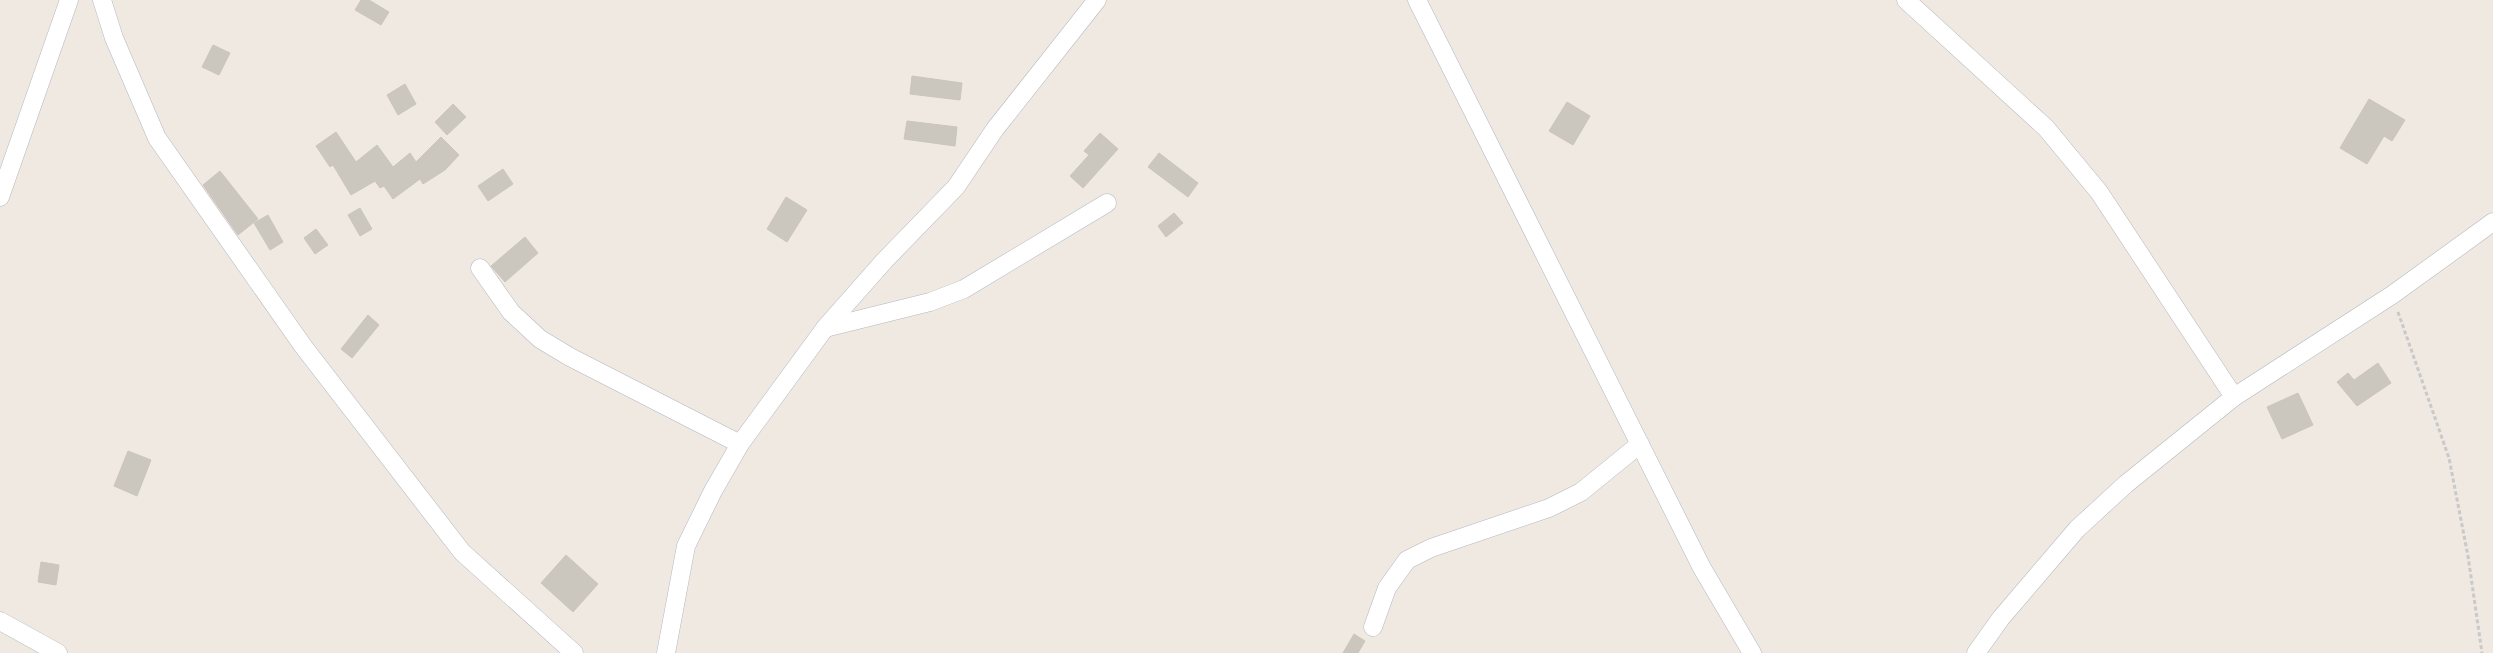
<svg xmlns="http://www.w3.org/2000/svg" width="2493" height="653" font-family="'Fira Sans Condensed',sans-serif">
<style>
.building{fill:#cbc7bf;stroke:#cbc5ba}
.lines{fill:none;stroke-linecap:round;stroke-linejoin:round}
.minor-casing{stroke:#b4b7c1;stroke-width:19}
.path{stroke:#c9c9c9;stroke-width:3;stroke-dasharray:4 2.5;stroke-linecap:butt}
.minor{stroke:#fff;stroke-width:18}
</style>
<rect width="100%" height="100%" fill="#efe9e1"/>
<g class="building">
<polygon points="361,0 369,0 389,12 381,25 355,10"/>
<polygon points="213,45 230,53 219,75 202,67"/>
<polygon points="912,76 962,83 960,100 910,94"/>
<polygon points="405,84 416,104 398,115 387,95"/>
<polygon points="2369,99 2405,120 2392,141 2384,136 2367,164 2340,148"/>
<polygon points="1567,102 1590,116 1573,145 1549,131"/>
<polygon points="453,104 466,117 447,135 435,122"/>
<polygon points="907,121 957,127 955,146 904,139"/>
<polygon points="336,132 356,162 377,145 393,167 410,153 416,162 441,137 459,155 445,170 423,184 420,179 393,199 384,186 380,188 375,181 351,195 333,165 330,167 316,146"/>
<polygon points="1100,133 1118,149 1083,188 1070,176 1089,155 1084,151"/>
<polygon points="1159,153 1198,183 1188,197 1148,167"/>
<polygon points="503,169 513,184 488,201 478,186"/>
<polygon points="220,171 258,219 238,235 203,185"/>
<polygon points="786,197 807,210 787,242 767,229"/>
<polygon points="360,208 372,229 360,236 348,215"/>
<polygon points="1174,213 1183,223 1166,237 1158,226"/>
<polygon points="268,215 283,242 270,250 254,223"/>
<polygon points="316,229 328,245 315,254 304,238"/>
<polygon points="525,237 538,253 505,282 491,266"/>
<polygon points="368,315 379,325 352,358 341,349"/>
<polygon points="2378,363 2391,383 2357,406 2337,382 2348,373 2354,380"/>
<polygon points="2298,393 2313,425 2282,439 2267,407"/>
<polygon points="128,451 151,460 137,496 114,486"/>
<polygon points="566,555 598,584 573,612 541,583"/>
<polygon points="41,562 59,565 56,585 38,582"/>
<polygon points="1354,634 1365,641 1358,653 1343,653"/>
</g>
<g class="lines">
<defs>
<g id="minor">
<polyline points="102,0 114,38 157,138 303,346 462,552 574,653"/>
<polyline points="1417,0 1702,568 1752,653"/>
<polyline points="1906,0 2046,128 2099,192 2234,397"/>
<polyline points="0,197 69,0"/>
<polyline points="480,268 511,312 540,339 570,357 740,444"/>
<polyline points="825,328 930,302 964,289 1107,203"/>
<polyline points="0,621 58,653"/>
<polyline points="1373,627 1387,588 1407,560 1431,548 1549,508 1581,492 1640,444"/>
<polyline points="666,653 686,546 713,491 740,444 825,328 885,260 956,187 995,129 1097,0"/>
<polyline points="1976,653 2001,618 2077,529 2126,484 2234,397 2392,295 2493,222"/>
</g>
</defs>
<use href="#minor" class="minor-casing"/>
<polyline class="path" points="2398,312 2449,458 2468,556 2482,653"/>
<use href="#minor" class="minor"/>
</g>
</svg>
